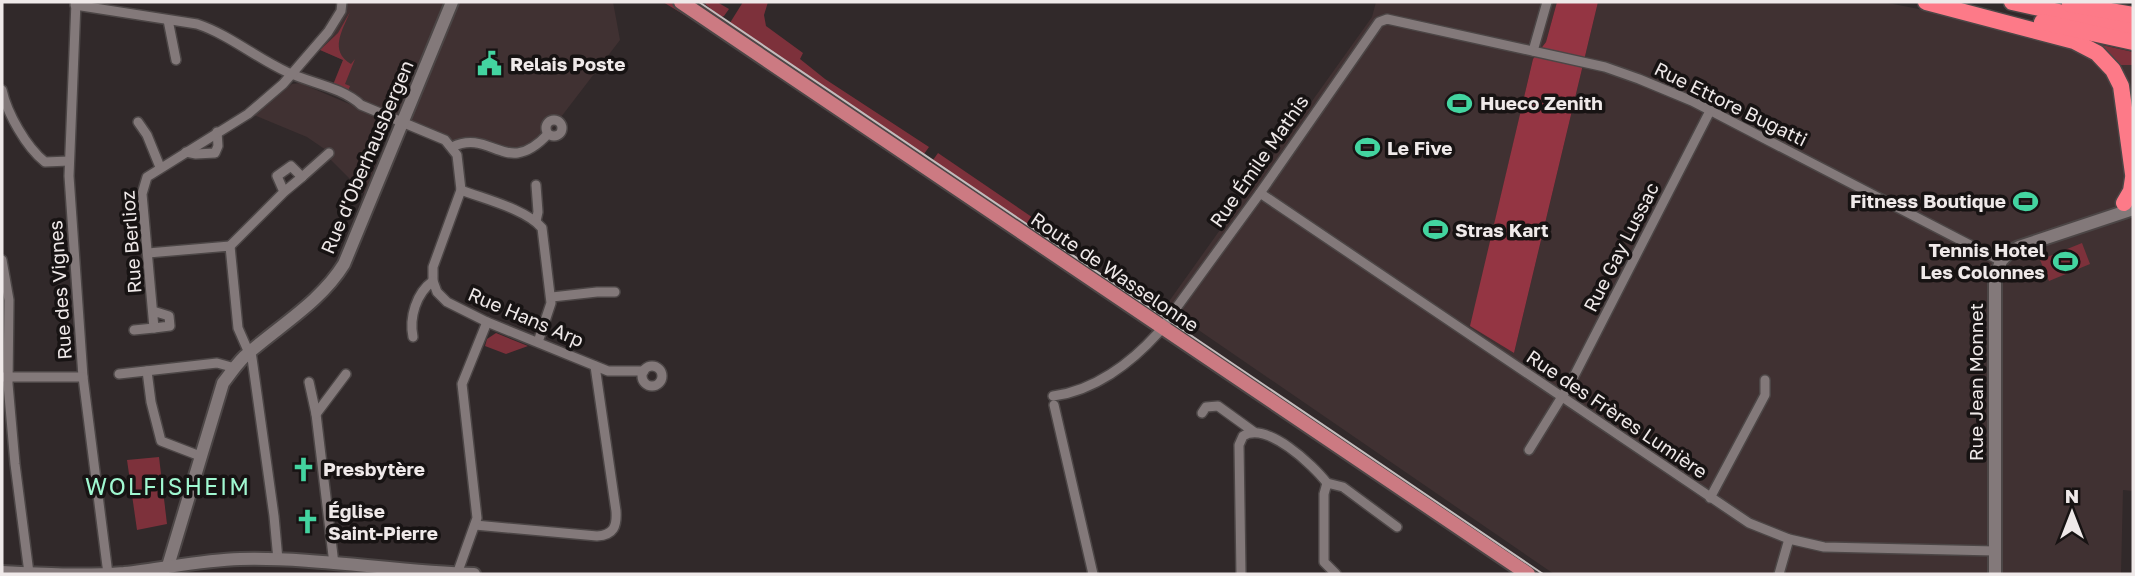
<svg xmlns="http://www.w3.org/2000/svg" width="2135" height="576" font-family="'Golos Text',sans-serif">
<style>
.built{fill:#403132}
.green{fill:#7d313b}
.forest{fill:#943543}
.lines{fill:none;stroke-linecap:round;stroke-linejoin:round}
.street-casing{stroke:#4c4646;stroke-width:12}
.secondary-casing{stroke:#4c4646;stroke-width:16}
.primary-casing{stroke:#4c4646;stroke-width:18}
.highway-casing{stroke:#4c4646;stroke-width:19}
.street{stroke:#83797a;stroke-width:9}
.secondary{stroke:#83797a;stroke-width:12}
.primary{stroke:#cc7a82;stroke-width:14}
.highway{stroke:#fd7a88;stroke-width:16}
.tram{stroke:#c3bcbc;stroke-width:2}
.labels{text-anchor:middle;stroke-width:7;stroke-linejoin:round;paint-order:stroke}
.poi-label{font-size:19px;font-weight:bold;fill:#efe9e9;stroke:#171313;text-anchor:start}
.street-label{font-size:19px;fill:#efe9e9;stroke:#171313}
.quarter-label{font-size:23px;letter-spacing:2px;fill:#a0f8d1;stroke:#171313}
</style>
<rect width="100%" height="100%" fill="#31292a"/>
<g class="built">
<polygon points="342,2 613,2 620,40 548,134 518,155 487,146 452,147 331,89 343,60 314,47"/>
<polygon points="1376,2 1557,2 1546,42 1533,59 1471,325 1514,353 1598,2 1883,2 2093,43 2113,65 2133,65 2133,491 2123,490 2121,574 1554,574 1165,307 1372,17"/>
<polygon points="300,83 380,117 368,152 379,156 365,194 330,159 332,157 326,150 307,137 254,115 292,84"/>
</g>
<g class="green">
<polygon points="663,2 673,2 911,163 907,165 701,25"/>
<polygon points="688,2 696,2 709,10 710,8 705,4 707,2 717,2 729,9 724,16 716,19"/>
<polygon points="743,2 768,2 764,15 766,26 803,53 800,59 825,79 929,147 924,154 918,155 728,26"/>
<path d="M350 12C342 31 329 51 351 64L355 59 345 84 350 86 348 91 333 85 343 60 320 50 338 33Z"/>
<polygon points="2093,43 2133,52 2133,65 2113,65"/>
<polygon points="938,153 1073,245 1065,257 934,166 933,160"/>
<polygon points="914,164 1112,299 1111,301 1101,295 912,168"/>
<polygon points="2082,243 2090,264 2049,281 2040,260"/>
<polygon points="496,333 528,346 506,354 485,346 487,339"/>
<polygon points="159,457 167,524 137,530 127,460"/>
</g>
<polygon class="forest" points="1557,2 1598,2 1514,353 1470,326 1533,59 1546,42"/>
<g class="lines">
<defs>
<g id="street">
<polyline points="76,2 69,176 83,377 108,574"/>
<path d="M75 5 197 24C230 35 256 58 287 72 310 83 342 87 361 105L445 140 457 155 461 190 433 267V281L437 292 447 302 487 322 608 371H644"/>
<polyline points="168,20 176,60"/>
<polyline points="1533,51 1547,2"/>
<path d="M2 90C7 113 26 147 45 162L69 161"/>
<circle cx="554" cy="128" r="8"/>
<polyline points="138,122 147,135 160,167"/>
<path d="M452 147C492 128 506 179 548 134"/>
<polyline points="186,152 196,154 215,153 218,146 217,132"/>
<polyline points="302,177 329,153"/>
<path d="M461 190C484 199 526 209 542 228L551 303 538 342"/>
<polyline points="1260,193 1749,523 1789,539 1824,547 1995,551"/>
<polyline points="536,221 538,212 536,185"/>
<polyline points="230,246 284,192 302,177 291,166 277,176 284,192"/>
<polyline points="148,253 230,246 238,328 249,353"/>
<polyline points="2,260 9,300 8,384 15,464 29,573"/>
<polyline points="552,297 597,292 615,292"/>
<polyline points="153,311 169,316 170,326 154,328 142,194 147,177 248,114 283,84 328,32 341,11 342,2"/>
<polyline points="134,330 154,328"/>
<path d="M413 337C409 318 416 293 433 281"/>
<polyline points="251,351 274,516 278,560"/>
<circle cx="652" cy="376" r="10"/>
<polyline points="147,371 151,402 161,441 200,456"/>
<polyline points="119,374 217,363 235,368"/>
<polyline points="2,377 83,377"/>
<polyline points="309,382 316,414 334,564"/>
<path d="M1053 396C1094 391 1131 363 1158 333L1260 193 1379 22 1387 19 1605 67 1639 79 1692 101 2001 261"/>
<polyline points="1054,405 1093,574"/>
<polyline points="1202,413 1206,407 1218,406 1254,432"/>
<polyline points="316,414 346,374"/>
<polyline points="1529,450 1571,382 1710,111"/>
<polyline points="1710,498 1765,395 1765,380"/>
<path d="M475 525 597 536C614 535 617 526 616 511L595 366"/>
<polyline points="457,574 477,518 462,384 487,322"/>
<path d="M1241 574 1239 445 1243 436C1267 421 1313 465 1327 483"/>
<polyline points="1336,574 1324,562 1324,494 1327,483 1343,487 1397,527"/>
<polyline points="1779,574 1789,539"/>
</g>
<g id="secondary">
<path d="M168 566 223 383C230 374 236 365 244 357 277 327 320 303 344 264L452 2"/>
<path d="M2 572C42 574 84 576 124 573 163 569 201 560 240 559 318 557 396 572 474 574"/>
<polyline points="1995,574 1995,279 2001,261 2009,252 2019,247 2133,209"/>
</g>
<polyline id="primary" points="681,2 1528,574"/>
<g id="highway">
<polyline points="1926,2 2074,41 2097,53 2113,70 2121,86 2133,174"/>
<polyline points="2012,2 2133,28"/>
<polyline points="2070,4 2133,15"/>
<polyline points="2042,22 2133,42"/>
<polyline points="2124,203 2131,191 2133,178"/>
</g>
</defs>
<use href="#street" class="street-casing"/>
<use href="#secondary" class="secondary-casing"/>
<use href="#primary" class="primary-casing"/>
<use href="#highway" class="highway-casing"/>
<use href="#street" class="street"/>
<use href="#secondary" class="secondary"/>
<use href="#primary" class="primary"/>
<use href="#highway" class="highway"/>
<polyline class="tram" points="699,2 1543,574"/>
</g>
<defs>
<symbol id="civic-bare" viewBox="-9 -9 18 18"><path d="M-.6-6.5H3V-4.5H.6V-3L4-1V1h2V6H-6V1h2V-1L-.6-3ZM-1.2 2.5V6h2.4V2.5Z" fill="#43d4a0" stroke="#171313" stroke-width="2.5" paint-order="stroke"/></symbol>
<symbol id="stadium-bare" viewBox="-9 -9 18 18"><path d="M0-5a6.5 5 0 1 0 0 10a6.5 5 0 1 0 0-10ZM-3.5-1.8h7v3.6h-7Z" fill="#43d4a0" stroke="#171313" stroke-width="2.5" paint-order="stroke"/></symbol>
<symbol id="church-bare" viewBox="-9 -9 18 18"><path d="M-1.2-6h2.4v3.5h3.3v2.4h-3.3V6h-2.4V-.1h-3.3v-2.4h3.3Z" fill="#43d4a0" stroke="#171313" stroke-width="2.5" paint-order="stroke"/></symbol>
</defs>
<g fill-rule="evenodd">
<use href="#civic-bare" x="472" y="46" width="35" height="35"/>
<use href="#stadium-bare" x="1442" y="86" width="35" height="35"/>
<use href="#stadium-bare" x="1350" y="130" width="35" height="35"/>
<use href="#stadium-bare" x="2008" y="184" width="35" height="35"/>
<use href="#stadium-bare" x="1418" y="212" width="35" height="35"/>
<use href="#stadium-bare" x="2048" y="244" width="35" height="35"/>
<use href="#church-bare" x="286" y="452" width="35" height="35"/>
<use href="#church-bare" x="290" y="504" width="35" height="35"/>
</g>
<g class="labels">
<g class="poi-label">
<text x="510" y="71">Relais Poste</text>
<text x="1480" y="110">Hueco Zenith</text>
<text x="1387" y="155">Le Five</text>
<text x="2006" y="208" text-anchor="end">Fitness Boutique</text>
<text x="1455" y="237">Stras Kart</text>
<text x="2045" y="257" text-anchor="end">Tennis Hotel<tspan x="2045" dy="22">Les Colonnes</tspan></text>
<text x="323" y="476">Presbytère</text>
<text x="328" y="518">Église<tspan x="328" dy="22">Saint-Pierre</tspan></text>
</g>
<g class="street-label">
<text transform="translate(1731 104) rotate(26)" y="7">Rue Ettore Bugatti</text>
<text transform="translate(367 157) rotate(-67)" y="7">Rue d'Oberhausbergen</text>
<text transform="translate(1259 161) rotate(-55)" y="7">Rue Émile Mathis</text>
<text transform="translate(131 242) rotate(-94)" y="7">Rue Berlioz</text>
<text transform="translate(1621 247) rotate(-63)" y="7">Rue Gay Lussac</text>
<text transform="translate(1115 272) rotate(34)" y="7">Route de Wasselonne</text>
<text transform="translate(60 290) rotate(-94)" y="7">Rue des Vignes</text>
<text transform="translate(526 317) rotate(23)" y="7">Rue Hans Arp</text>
<text transform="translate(1976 382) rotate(-90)" y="7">Rue Jean Monnet</text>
<text transform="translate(1617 414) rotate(34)" y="7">Rue des Frères Lumière</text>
</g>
<g class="quarter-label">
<text x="168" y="495">WOLFISHEIM</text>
</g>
</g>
<rect width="2135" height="576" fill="none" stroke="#efe9e9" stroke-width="7"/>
<g transform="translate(2072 513)" stroke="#171313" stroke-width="5" paint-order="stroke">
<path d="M0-5L12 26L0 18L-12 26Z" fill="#efe9e9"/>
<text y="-10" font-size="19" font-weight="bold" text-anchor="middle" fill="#efe9e9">N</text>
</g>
</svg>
